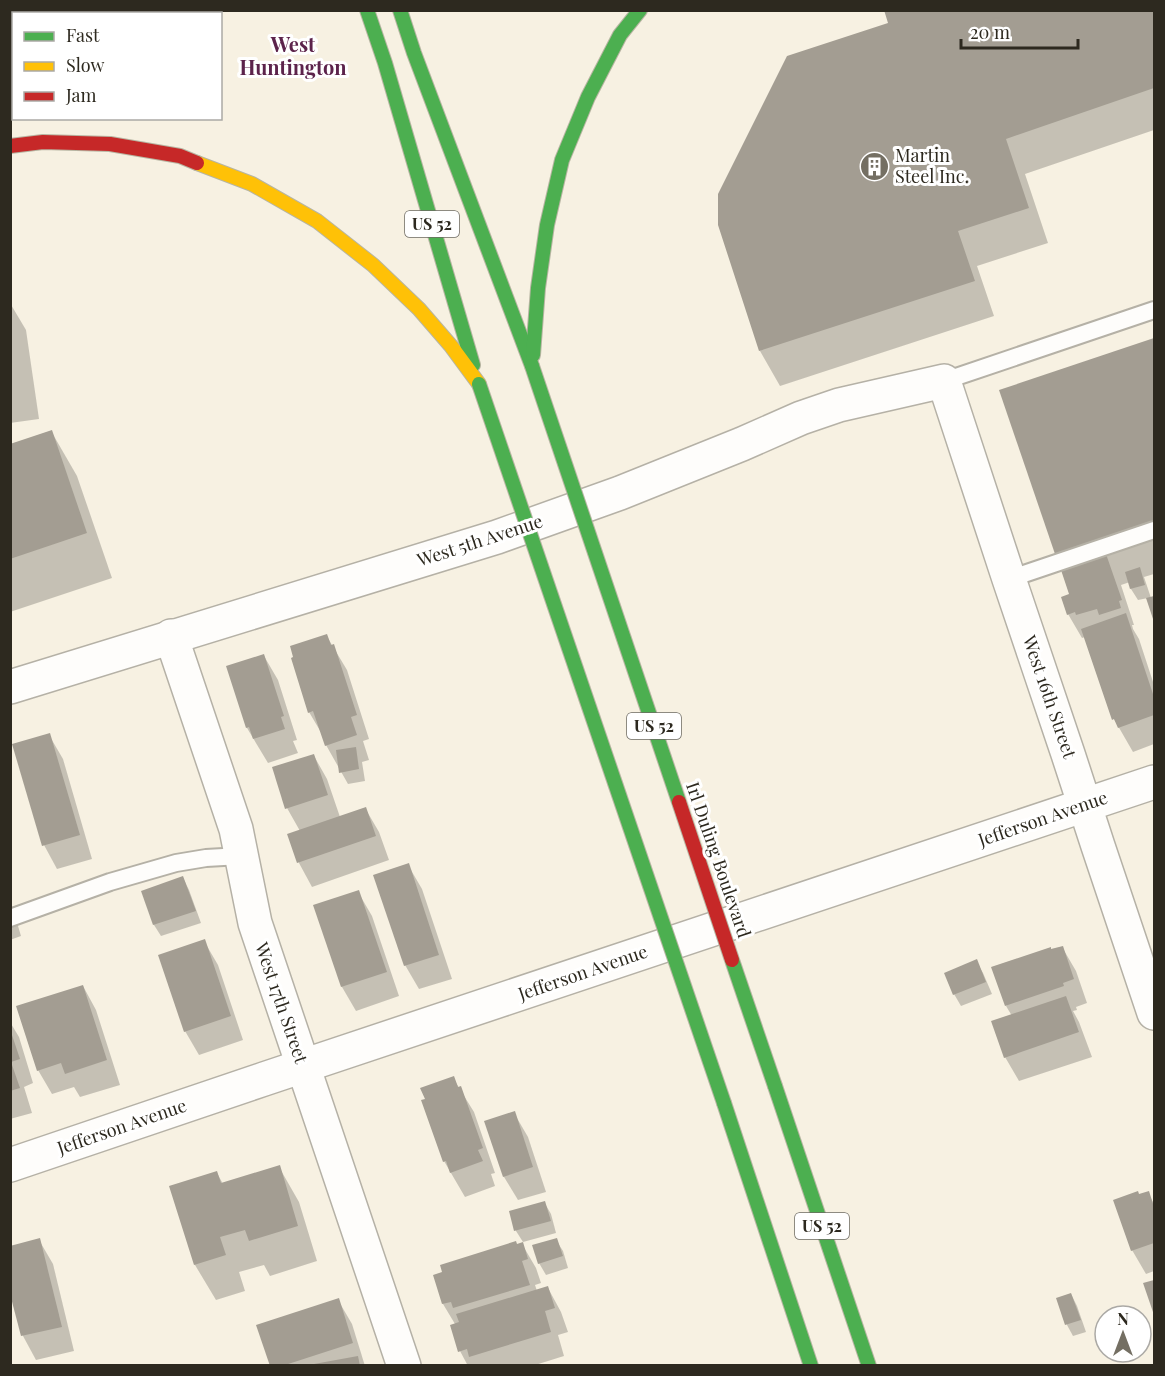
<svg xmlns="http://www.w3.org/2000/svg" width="1165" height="1376" font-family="'Playfair Display',serif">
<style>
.shadow{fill:#0003}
.building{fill:#a39d92}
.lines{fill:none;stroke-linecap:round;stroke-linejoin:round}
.lane-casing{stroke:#b5b1a6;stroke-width:20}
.street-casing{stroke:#b5b1a6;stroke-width:36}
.fast-casing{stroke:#b7b5a2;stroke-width:16}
.slow-casing{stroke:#b7b5a2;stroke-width:16}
.jam-casing{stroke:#b7b5a2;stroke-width:16}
.lane{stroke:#fefdfb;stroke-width:16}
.street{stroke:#fefdfb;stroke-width:33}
.fast{stroke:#4caf50;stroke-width:14}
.slow{stroke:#ffc107;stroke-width:14}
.jam{stroke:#c62828;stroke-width:14}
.fast-bridge-casing{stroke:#b7b5a2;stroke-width:16;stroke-linecap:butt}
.jam-bridge-casing{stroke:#b7b5a2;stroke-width:16;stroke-linecap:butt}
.fast-bridge{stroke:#4caf50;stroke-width:14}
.jam-bridge{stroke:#c62828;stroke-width:14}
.labels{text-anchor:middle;stroke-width:6;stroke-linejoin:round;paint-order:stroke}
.shield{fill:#fff;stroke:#6c6962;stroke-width:1.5}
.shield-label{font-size:16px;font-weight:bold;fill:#2d291f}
.poi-label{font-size:18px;fill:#2d291f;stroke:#fff;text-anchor:start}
.street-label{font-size:18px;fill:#2d291f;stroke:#fff}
.neighbourhood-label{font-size:20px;font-weight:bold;fill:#5c234b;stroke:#fff}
</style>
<rect width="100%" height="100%" fill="#f7f1e2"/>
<g class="shadow">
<polygon points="885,10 1154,10 1154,130 1025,174 1048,243 977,266 994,316 780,386 760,351 890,24"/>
<polygon points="10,303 26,330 39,419 10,423"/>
<polygon points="1154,339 1154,574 1144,577 1151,598 1154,597 1154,618 1148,598 1138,600 1131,589 1130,582 1121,585 1134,625 1132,625 1133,629 1139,639 1154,685 1154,744 1133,752 1114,719 1085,637 1082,638 1068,614 1071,595 1066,570 1056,553 1001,391"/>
<polygon points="51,431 77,476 112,578 10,612 10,445"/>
<polygon points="326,635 347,670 369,739 363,741 369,760 362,762 365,781 348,784 326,745 322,734 309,712"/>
<polygon points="264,656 278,680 297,740 293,741 298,753 268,763 247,728 228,667"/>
<polygon points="49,735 63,759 92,859 57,869 44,845"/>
<polygon points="314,756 327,779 340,817 365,808 379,832 389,860 312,887 299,863 289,835 300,831 287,808"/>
<polygon points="408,865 422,889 452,979 419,989 405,965"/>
<polygon points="183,878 189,890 201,923 161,936 154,925 143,892"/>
<polygon points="358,892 372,916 399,996 356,1011 342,987 315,906"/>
<polygon points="10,899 21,936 10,940"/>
<polygon points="204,941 218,965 243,1040 199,1055 185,1031"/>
<polygon points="1062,947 1076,971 1087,1003 1076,1007 1077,1010 1073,1011 1079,1022 1092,1057 1019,1081 1005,1057 1012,1016 1006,1006 1051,951"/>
<polygon points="976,961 983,973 992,994 961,1006 954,994"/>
<polygon points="83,986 96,1010 120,1085 80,1097 74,1087 52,1094 38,1070"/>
<polygon points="10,1022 19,1037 33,1083 24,1087 32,1113 10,1119"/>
<polygon points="453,1078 474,1112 495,1173 491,1174 495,1186 465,1197 444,1161"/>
<polygon points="514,1113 528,1137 546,1192 518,1200 504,1177"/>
<polygon points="279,1167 299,1202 317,1261 270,1276 264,1265 239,1272 245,1291 216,1300 195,1265 171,1187 217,1173 223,1184"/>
<polygon points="1148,1193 1154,1204 1154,1271 1146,1274 1132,1250 1139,1196"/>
<polygon points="544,1202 551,1214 556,1233 523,1242 516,1231 511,1212"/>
<polygon points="39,1240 53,1264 74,1351 36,1360 23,1336 10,1288"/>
<polygon points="556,1240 563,1251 568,1268 546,1275 539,1263"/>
<polygon points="522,1244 536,1268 541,1283 535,1285 537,1291 548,1288 561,1312 568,1332 558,1335 564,1356 532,1366 468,1366 460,1351 455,1324 443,1304 435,1276"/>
<polygon points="1071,1294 1077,1306 1086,1332 1073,1336 1067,1325 1058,1299"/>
<polygon points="338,1300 352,1324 365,1366 271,1366"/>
</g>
<g class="building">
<polygon points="884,10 1154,10 1154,88 1006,139 1029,208 958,231 975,281 759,351 718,225 718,194 787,56 888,23"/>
<polygon points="1154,338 1154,521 1055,554 999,390"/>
<polygon points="52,430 87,533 10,559 10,444"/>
<polygon points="1106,554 1122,600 1119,601 1121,608 1099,615 1097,609 1076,615 1075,612 1067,615 1061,597 1069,594 1061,570"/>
<polygon points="1140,567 1145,585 1130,589 1125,572"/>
<polygon points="1154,596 1154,622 1146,598"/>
<polygon points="1126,613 1154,697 1154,715 1118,728 1114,719 1112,720 1081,629"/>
<polygon points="327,634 331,645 334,644 357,715 351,717 357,735 325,746 313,711 308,713 291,658 293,657 290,646"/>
<polygon points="264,654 284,716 281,717 285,729 253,739 249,727 246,728 226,666"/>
<polygon points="50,733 80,835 42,846 12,744"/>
<polygon points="356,747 359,769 339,773 336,750"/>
<polygon points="314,754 328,795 285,809 272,767"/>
<polygon points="366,807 376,836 297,863 287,834"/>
<polygon points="409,863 439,955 404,966 373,875"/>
<polygon points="183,876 196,911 153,925 141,891"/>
<polygon points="359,890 387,972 341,987 313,905"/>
<polygon points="205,939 231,1016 184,1032 158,955"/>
<polygon points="1063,946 1074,979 1063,983 1064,986 1005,1006 991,967 1051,947 1051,949"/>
<polygon points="977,959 986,982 953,995 944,973"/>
<polygon points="83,985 107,1060 65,1074 61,1063 37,1071 16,1006"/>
<polygon points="1066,996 1079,1032 1004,1058 991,1021"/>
<polygon points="10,1029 20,1059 11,1062 20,1088 10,1091"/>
<polygon points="454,1076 458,1087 461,1086 483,1148 478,1150 483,1161 450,1173 446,1161 443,1162 421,1100 425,1099 420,1088"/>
<polygon points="515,1111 533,1167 503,1177 484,1121"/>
<polygon points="280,1165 298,1226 249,1241 245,1230 220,1237 226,1255 194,1265 169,1186 217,1171 221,1183"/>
<polygon points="1138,1191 1139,1194 1149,1191 1154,1207 1154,1243 1131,1251 1113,1200"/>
<polygon points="545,1201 551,1221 514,1231 509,1211"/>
<polygon points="40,1238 62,1327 21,1336 10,1294 10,1246"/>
<polygon points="557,1238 563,1256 538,1264 532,1245"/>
<polygon points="516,1241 517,1244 523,1242 528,1259 522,1261 530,1285 453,1308 451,1302 442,1304 433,1275 442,1272 440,1265"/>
<polygon points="1154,1280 1154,1315 1143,1283"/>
<polygon points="548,1286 555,1308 545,1311 551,1332 469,1357 467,1349 458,1352 450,1325 459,1322 456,1314"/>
<polygon points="1071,1293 1081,1320 1065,1325 1056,1298"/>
<polygon points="339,1298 353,1343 282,1366 270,1366 256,1325"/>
<polygon points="358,1356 360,1366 314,1366 314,1364"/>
</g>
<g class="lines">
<defs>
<g id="lane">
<polyline points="944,381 1154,310"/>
<polyline points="1009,579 1154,530"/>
<polyline points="10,918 110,882 176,863 206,858 241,856"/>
</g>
<g id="street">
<polyline points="171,636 236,829 255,923 404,1366"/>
<polyline points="10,687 497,537 620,493 742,444 801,418 839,405 944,381 1009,579 1068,754 1098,846 1154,1013"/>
<polyline points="10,1165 264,1079 1154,782"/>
</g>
<g id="fast">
<polyline points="367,10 385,63 473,365"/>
<polyline points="400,10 414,53 532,366"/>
<polyline points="10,14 20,10"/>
<polyline points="533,355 538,288 547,225 562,160 588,97 620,35 640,10"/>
<polyline points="775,1086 869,1366"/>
<polyline points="724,1103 811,1366"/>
</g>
<polyline id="slow" points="197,163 252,184 317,221 373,265 419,309 451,346 479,384"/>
<polyline id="jam" points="10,146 43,142 110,144 180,156 197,163"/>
</defs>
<use href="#lane" class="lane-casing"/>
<use href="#street" class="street-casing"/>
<use href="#fast" class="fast-casing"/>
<use href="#slow" class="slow-casing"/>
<use href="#jam" class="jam-casing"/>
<use href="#lane" class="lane"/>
<use href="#street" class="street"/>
<use href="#fast" class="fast"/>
<use href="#slow" class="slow"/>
<use href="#jam" class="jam"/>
<defs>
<g id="fast-bridge">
<polyline points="532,366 679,802"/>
<polyline points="479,384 724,1103"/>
<polyline points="732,960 775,1086"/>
</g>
<polyline id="jam-bridge" points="679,802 732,960"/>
</defs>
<use href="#fast-bridge" class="fast-bridge-casing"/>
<use href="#jam-bridge" class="jam-bridge-casing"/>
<use href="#fast-bridge" class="fast-bridge"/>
<use href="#jam-bridge" class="jam-bridge"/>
</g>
<defs>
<symbol id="building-disc" viewBox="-11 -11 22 22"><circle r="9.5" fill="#746f63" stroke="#fff"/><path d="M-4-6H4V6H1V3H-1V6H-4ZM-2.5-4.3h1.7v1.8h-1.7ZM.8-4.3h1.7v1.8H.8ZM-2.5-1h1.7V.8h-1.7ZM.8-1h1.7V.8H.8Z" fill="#fff"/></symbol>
</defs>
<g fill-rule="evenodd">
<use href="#building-disc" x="858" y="150" width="33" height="33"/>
</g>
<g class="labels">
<g class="shield">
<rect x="405" y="211" width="54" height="26" rx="4.5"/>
<rect x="627" y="713" width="54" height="26" rx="4.5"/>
<rect x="795" y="1213" width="54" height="26" rx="4.5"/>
</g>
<g class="shield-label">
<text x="432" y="230">US 52</text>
<text x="654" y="732">US 52</text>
<text x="822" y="1232">US 52</text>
</g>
<g class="poi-label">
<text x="895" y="162">Martin<tspan x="895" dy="21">Steel Inc.</tspan></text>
</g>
<g class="street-label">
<text transform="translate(480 541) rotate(-18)" y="6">West 5th Avenue</text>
<text transform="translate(1049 697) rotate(71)" y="6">West 16th Street</text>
<text transform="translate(1043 819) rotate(-19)" y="6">Jefferson Avenue</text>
<text transform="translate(718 860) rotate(71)" y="6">Irl Duling Boulevard</text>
<text transform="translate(583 973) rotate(-19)" y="6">Jefferson Avenue</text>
<text transform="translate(281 1003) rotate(71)" y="6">West 17th Street</text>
<text transform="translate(122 1127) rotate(-19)" y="6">Jefferson Avenue</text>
</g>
<g class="neighbourhood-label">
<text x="293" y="52">West<tspan x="293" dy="23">Huntington</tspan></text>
</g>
</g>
<rect width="1165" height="1376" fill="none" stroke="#2d291f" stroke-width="24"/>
<rect x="12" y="12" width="210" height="108" fill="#ffffff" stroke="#aba9a5" stroke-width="1.5"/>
<rect x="24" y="32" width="30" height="9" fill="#4caf50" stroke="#aba9a5" stroke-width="1.5"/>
<text x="66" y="42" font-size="18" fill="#2d291f">Fast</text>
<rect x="24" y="62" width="30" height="9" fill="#ffc107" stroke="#aba9a5" stroke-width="1.5"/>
<text x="66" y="72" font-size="18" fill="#2d291f">Slow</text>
<rect x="24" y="92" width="30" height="9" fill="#c62828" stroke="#aba9a5" stroke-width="1.5"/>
<text x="66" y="102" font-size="18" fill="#2d291f">Jam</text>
<g transform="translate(1123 1334)"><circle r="28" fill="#ffffff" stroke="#aba9a5" stroke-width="1.5"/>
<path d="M0-4.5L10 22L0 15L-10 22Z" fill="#746f63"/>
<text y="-9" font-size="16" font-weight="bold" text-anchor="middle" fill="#2d291f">N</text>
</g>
<path d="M961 39v9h117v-9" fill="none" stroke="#2d291f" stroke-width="3"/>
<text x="970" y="39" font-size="18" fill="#2d291f" stroke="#ffffff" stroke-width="4.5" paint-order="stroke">20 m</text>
</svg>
